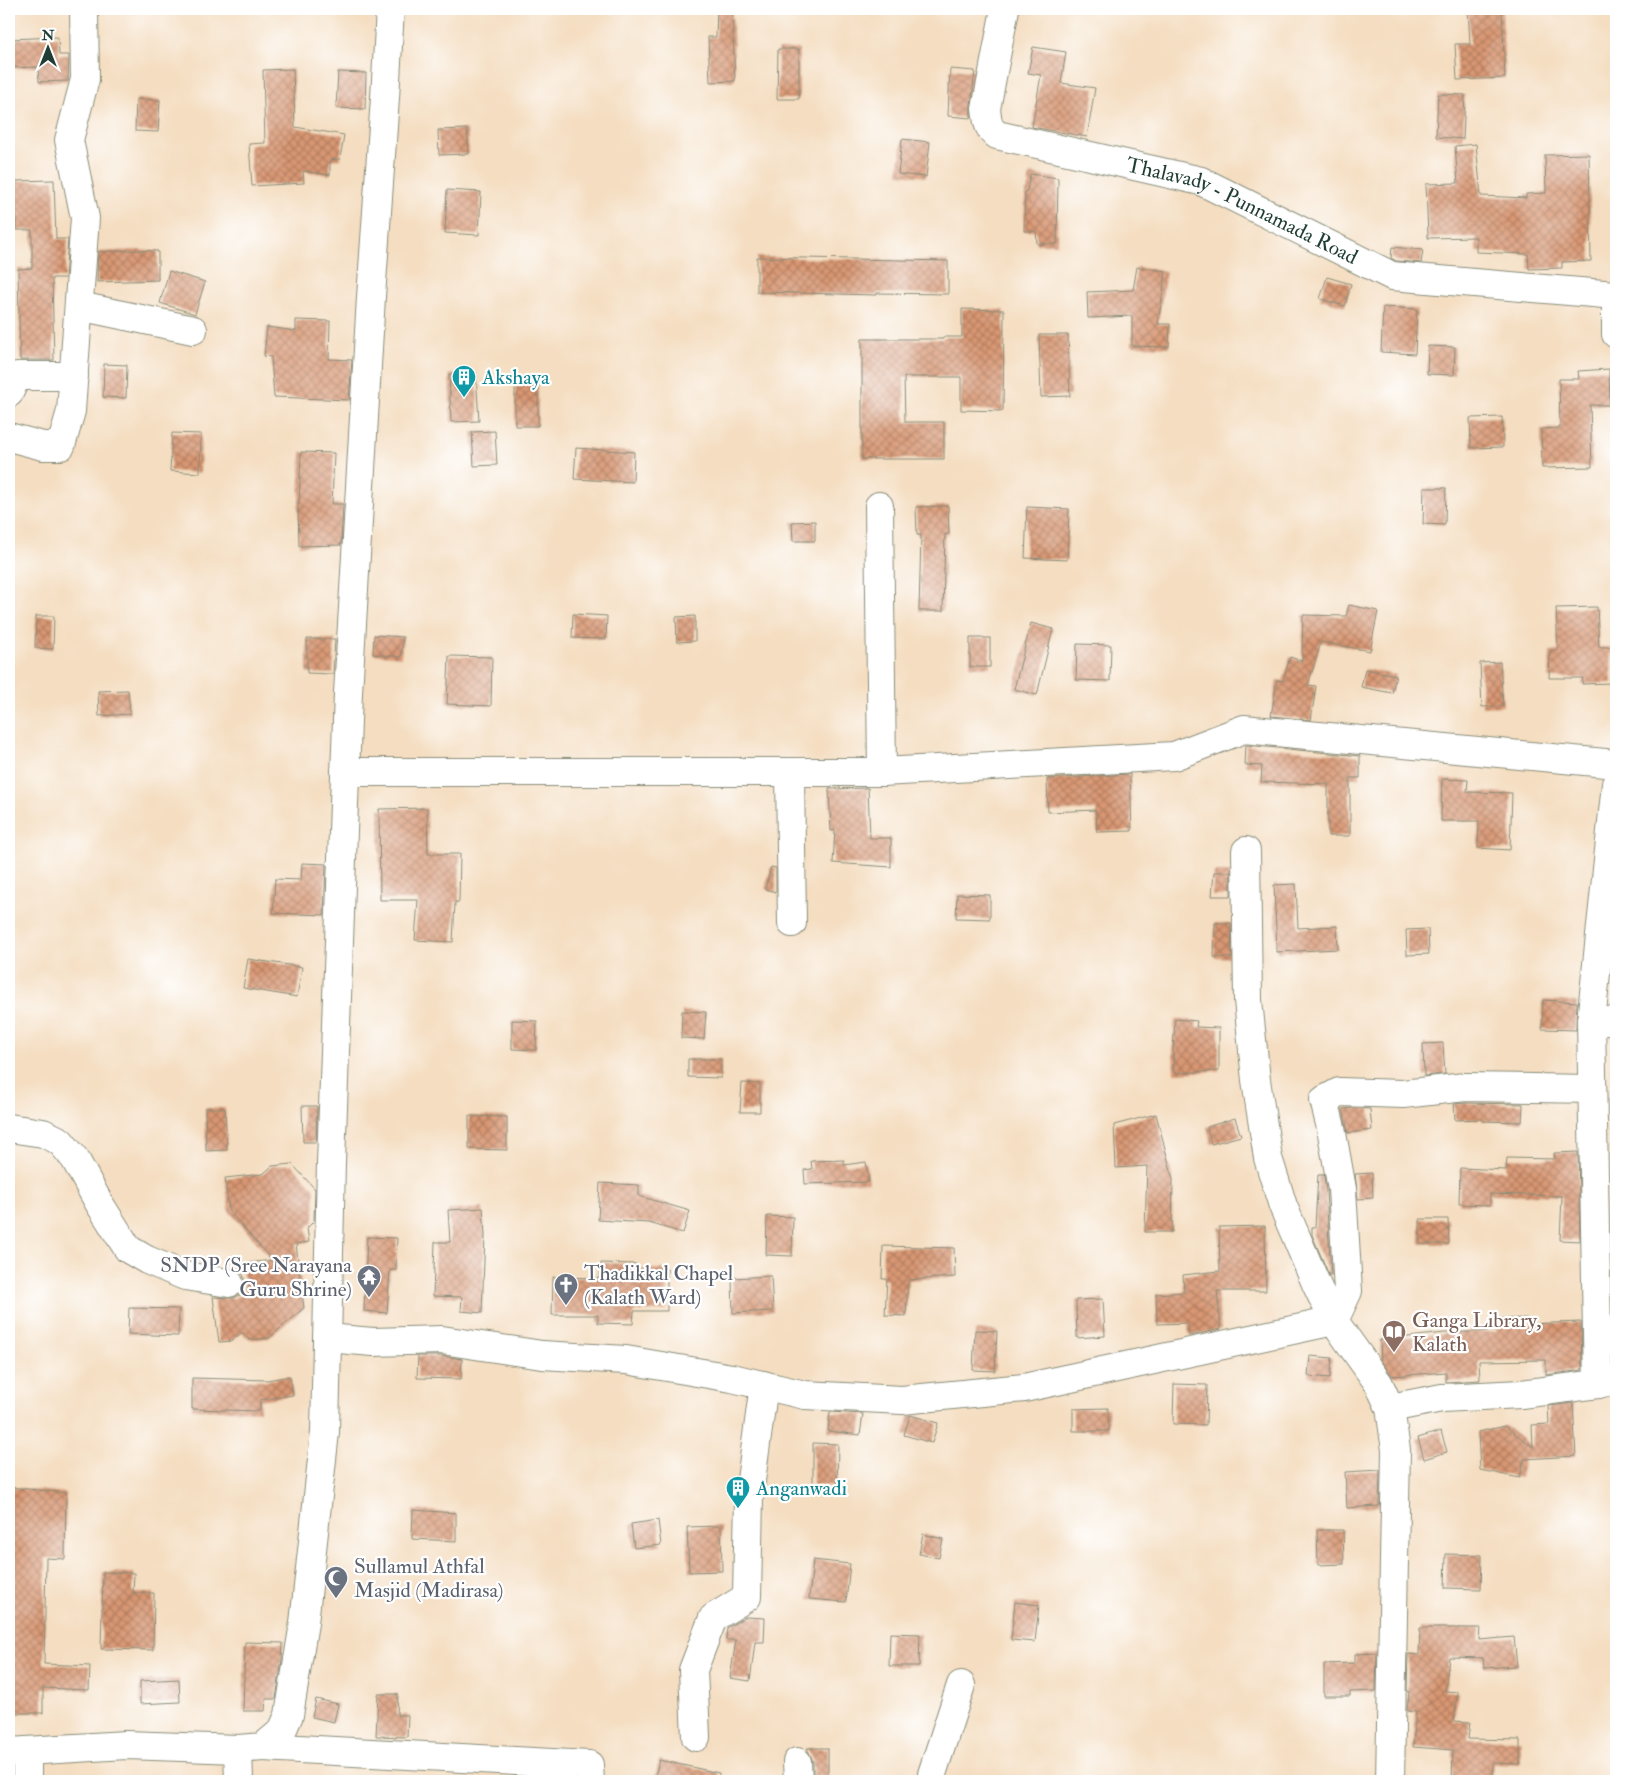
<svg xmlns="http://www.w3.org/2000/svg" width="1625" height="1790" font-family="'IM FELL Double Pica',serif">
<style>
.building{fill:url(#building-cross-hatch)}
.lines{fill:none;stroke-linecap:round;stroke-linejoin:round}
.minor-casing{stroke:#8a8d7a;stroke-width:30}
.minor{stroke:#fff;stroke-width:28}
.labels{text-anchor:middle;stroke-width:4.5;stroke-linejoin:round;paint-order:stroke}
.street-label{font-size:21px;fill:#1f3d34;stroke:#fff}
.culture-label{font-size:21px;fill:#0d838f;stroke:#fff;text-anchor:start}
.worship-label{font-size:21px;fill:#5b616d;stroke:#fff;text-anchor:start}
.education-label{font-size:21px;fill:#785e54;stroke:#fff;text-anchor:start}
</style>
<defs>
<pattern id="building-cross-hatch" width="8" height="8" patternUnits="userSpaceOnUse" patternTransform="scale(1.25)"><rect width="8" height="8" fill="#d99773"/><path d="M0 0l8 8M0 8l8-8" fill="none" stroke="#af7c5f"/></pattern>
</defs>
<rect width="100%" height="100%" fill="#fff"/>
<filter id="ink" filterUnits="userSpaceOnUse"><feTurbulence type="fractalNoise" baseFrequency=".02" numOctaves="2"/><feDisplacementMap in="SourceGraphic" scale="10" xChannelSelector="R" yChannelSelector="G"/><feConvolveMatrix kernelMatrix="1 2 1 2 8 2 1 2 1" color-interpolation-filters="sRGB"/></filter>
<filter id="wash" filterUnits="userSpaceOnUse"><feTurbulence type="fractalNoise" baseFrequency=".0096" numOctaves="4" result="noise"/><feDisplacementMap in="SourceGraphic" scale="20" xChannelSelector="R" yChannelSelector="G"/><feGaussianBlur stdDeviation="1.12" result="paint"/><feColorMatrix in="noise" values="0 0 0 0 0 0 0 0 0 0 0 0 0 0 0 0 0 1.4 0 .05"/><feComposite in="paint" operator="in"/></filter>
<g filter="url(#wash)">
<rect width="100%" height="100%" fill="#f4ddc0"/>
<g id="blocks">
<g class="building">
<polygon points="717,9 732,9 735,81 710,82 708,37 716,37"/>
<polygon points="1468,9 1502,9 1505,78 1457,80 1455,44 1470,44"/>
<polygon points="58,37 59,55 69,55 68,81 39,82 38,67 9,68 9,39"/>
<polygon points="1033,47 1066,52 1061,83 1095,88 1087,137 1032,127 1041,75 1028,73"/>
<polygon points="778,49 799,49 799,99 777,99"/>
<polygon points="293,69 295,127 344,135 340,159 330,160 330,175 303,171 304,183 252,186 249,144 265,143 263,70"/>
<polygon points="950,69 975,71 971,106 971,118 948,116"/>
<polygon points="338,72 366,73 365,109 336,108"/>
<polygon points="1438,94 1465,95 1463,139 1436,137"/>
<polygon points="136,99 160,100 158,132 135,131"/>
<polygon points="467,129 469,154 439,155 438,130"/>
<polygon points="902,139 930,142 926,177 898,174"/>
<polygon points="1476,144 1481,196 1526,198 1526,194 1546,193 1545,155 1589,154 1591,261 1562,262 1562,268 1529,269 1528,254 1476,252 1476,237 1428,238 1426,184 1458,183 1455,146"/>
<polygon points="1030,174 1058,178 1057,244 1037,244 1036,231 1024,231 1025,191 1027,191"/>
<polygon points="54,180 56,239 68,239 65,278 52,278 54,360 20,360 18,269 32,268 32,230 16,230 15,181"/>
<polygon points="447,190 481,192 479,235 445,233"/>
<polygon points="1392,247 1423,250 1421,263 1396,261 1391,258"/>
<polygon points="135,250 158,251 158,280 97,282 98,252"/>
<polygon points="757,257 948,261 948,294 877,293 877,295 757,292"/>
<polygon points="1137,267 1166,271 1158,324 1170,324 1169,347 1132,346 1132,316 1088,318 1087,292 1133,290"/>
<polygon points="169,271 205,282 195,314 160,303"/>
<polygon points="1327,277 1351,284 1345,306 1320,299"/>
<polygon points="1383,307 1417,309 1415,354 1381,352"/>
<polygon points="962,309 1004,310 1003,411 961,410 961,377 904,377 905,422 944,422 944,459 862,459 862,339 943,339 943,337 962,337"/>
<polygon points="296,320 330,321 329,359 352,360 349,400 274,397 271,357 264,356 267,327 296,331"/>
<polygon points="1039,335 1068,335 1070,396 1041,397"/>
<polygon points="1428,346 1455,347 1454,375 1427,374"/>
<polygon points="104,364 127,365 126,398 103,397"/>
<polygon points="1609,369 1610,405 1590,405 1592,467 1542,468 1541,429 1560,428 1559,379 1579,379 1578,371"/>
<polygon points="476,373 479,421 451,422 449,374"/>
<polygon points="538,380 538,426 515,426 515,381"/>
<polygon points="1502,417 1503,447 1471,448 1470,418"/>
<polygon points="495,431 497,465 474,466 472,432"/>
<polygon points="172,433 201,434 200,473 170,471"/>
<polygon points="576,448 634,452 633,482 574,479"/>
<polygon points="301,452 334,453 332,504 343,504 341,545 299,546 298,504 299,504"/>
<polygon points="1424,488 1446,488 1445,525 1423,524"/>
<polygon points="948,506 949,534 945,534 943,611 919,611 921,535 917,535 916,507"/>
<polygon points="1027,507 1069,509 1067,560 1025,558"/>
<polygon points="815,521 815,541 793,541 792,522"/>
<polygon points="1349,605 1378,611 1370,651 1321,642 1308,685 1316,686 1311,720 1271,716 1277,680 1283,681 1290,657 1302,661 1303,615 1346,616"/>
<polygon points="1597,607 1599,647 1611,647 1612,683 1582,684 1583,678 1549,678 1550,651 1558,651 1556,608"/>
<polygon points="573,614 607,616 606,639 572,638"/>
<polygon points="36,616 54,616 53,649 35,648"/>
<polygon points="695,616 695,641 677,642 676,617"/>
<polygon points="1031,623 1053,629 1037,695 1014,689"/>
<polygon points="374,635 403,637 401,657 373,654"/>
<rect x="970" y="638" width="20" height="29"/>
<polygon points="307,639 335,639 333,674 307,673"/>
<polygon points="1077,644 1111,645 1110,681 1076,680"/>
<polygon points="449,656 492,657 491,706 447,704"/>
<polygon points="1500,662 1503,706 1482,707 1480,663"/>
<polygon points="1365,669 1396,675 1392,693 1361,687"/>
<polygon points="128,690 130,714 99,716 98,691"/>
<polygon points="1246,745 1360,756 1360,778 1350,778 1350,836 1328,836 1328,784 1261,782 1262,766 1245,765"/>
<polygon points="1130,774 1132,831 1097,832 1096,810 1048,812 1047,779"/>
<polygon points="1442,779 1468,780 1467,792 1512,793 1510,850 1478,848 1479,821 1441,821"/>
<polygon points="868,788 870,838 891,838 891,867 833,863 835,830 831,831 829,789"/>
<polygon points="427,808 428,854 460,854 459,902 455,902 453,942 415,940 418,900 380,900 379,809"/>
<polygon points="302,863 326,864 324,915 273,913 275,879 301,880"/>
<polygon points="771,867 776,868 776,892 765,889"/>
<polygon points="1214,872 1231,872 1231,896 1212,896"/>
<polygon points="1296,884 1298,928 1337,926 1338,949 1277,952 1274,885"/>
<polygon points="957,894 990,895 990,919 956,918"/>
<polygon points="1215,923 1231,923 1232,958 1214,957"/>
<polygon points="1428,929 1429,954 1407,955 1406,930"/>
<polygon points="248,959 302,967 297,997 243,988"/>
<polygon points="1543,1000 1577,1002 1576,1030 1542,1029"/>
<polygon points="682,1011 706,1012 704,1039 681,1038"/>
<polygon points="1175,1019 1197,1021 1196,1027 1219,1028 1219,1071 1174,1073 1173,1049"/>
<polygon points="512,1020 537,1021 536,1050 512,1049"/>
<polygon points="1443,1043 1445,1074 1424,1076 1423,1044"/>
<polygon points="688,1059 721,1059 721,1078 688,1077"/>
<polygon points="742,1083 760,1084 760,1112 740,1112"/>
<polygon points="1466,1103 1523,1104 1522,1122 1482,1121 1482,1119 1455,1120 1454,1104"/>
<polygon points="302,1106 317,1106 316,1142 303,1142"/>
<polygon points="205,1108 225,1108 227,1150 206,1151"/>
<polygon points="1352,1108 1370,1109 1372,1130 1348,1133 1343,1109"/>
<polygon points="1156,1114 1173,1179 1172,1232 1145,1232 1147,1166 1116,1168 1114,1125"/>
<polygon points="469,1116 507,1117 507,1150 469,1149"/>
<polygon points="1235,1118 1241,1136 1211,1144 1207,1127"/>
<polygon points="1578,1152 1580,1241 1560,1240 1562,1196 1490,1194 1490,1205 1459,1204 1460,1168 1506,1170 1507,1158 1555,1159 1554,1153"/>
<polygon points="844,1160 844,1165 866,1162 869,1182 805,1184 804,1170 812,1169 811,1161"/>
<polygon points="292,1164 315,1189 314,1221 307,1228 309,1242 296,1244 304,1308 269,1338 250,1340 242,1332 232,1341 219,1342 213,1297 234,1298 244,1293 244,1278 240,1264 272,1260 229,1211 225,1178 263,1174 272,1166"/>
<polygon points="1372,1173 1373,1198 1358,1199 1355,1174"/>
<polygon points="1318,1175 1324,1175 1326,1191 1331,1275 1329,1275 1312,1235 1312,1227 1315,1227"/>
<polygon points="600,1183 639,1185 639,1196 690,1211 683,1233 649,1223 598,1220"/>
<polygon points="483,1208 485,1235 482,1313 461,1311 462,1297 433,1296 435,1242 450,1242 448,1210"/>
<polygon points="767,1216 793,1217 792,1256 766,1255"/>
<polygon points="1420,1219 1448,1219 1449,1244 1420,1244"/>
<polygon points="1265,1226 1266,1291 1217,1291 1221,1329 1189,1336 1188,1323 1157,1324 1156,1294 1184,1292 1183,1275 1220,1271 1219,1227"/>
<polygon points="367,1237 397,1238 396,1270 390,1270 387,1313 364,1311"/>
<polygon points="883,1246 954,1248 955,1277 908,1280 906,1316 885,1315 887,1279 882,1279"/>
<polygon points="601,1263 636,1264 636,1269 667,1269 667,1311 634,1311 633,1324 598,1323 598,1315 552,1315 553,1277 600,1278"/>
<polygon points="771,1276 773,1311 733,1313 732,1278"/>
<polygon points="1103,1299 1105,1336 1077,1338 1076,1300"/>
<polygon points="129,1308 179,1309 178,1336 128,1334"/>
<polygon points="1527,1318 1527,1324 1581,1322 1582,1370 1546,1375 1546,1360 1479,1361 1480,1380 1446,1382 1446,1372 1392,1376 1381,1361 1380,1340 1445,1333 1496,1331 1495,1319"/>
<polygon points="975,1330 997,1331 995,1371 973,1370"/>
<polygon points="418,1356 441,1356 462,1359 461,1379 417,1378"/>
<polygon points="1310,1356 1332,1358 1330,1378 1308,1376"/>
<polygon points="290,1376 293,1395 260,1400 260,1411 192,1409 192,1378 267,1380"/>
<polygon points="1174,1384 1207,1385 1206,1425 1173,1424"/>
<polygon points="1573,1403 1576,1456 1524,1459 1520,1478 1480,1470 1478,1432 1505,1426 1533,1447 1532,1425 1549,1424 1548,1406"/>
<polygon points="1108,1408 1109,1431 1073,1431 1073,1409"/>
<polygon points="830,1412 863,1414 860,1435 828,1431"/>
<polygon points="910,1415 938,1423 932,1443 904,1435"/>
<polygon points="1441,1431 1447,1452 1424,1459 1418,1438"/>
<polygon points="813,1443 838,1444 837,1486 813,1485"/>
<polygon points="1380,1470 1379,1506 1347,1508 1345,1472"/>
<polygon points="9,1487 66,1493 65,1559 46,1558 44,1664 90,1666 89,1690 43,1688 43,1713 9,1713"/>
<polygon points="413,1510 456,1513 456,1541 412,1539"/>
<polygon points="658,1520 661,1545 634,1548 631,1524"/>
<polygon points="721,1526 722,1571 689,1572 687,1527"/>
<polygon points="1317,1530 1343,1530 1344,1564 1318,1565"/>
<polygon points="923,1534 943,1539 939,1558 919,1554"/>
<polygon points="1446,1554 1482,1555 1481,1589 1445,1588"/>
<polygon points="813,1560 850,1564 846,1602 809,1599"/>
<polygon points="103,1572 134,1573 133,1593 154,1593 153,1650 101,1649"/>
<polygon points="1015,1602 1039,1605 1035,1642 1011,1640"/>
<polygon points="745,1617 765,1618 764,1642 755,1642 750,1681 730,1678 736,1640 726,1640 727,1628"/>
<polygon points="1420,1628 1480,1628 1479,1640 1514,1637 1517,1666 1484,1668 1483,1658 1449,1657 1445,1691 1458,1692 1454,1721 1470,1722 1468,1739 1520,1740 1520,1764 1493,1763 1492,1781 1452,1781 1453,1750 1413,1747 1416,1712 1407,1711 1409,1691 1407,1691 1408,1654 1419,1655"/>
<polygon points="890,1633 920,1634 919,1666 889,1666"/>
<polygon points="245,1642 283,1643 282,1659 276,1699 266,1699 265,1711 243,1711"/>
<polygon points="1377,1653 1376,1691 1350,1692 1350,1696 1324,1696 1324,1664 1355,1663 1355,1654"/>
<polygon points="179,1679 180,1702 140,1704 140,1681"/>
<polygon points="378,1694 398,1694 397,1715 408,1715 407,1737 376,1736"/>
<polygon points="316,1699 338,1704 334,1722 312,1717"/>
<polygon points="807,1748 828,1748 828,1777 813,1777 813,1761"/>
<polygon points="659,1760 719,1773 718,1781 654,1781"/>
</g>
</g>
</g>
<g filter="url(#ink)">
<use href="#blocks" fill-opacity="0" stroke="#8a8d7a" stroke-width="1"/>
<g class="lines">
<defs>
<g id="minor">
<path id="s1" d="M1005 9 986 109C988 122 987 127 997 135L1201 181 1392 276 1616 295"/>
<polyline points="1616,295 1616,334"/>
<polyline points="79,306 193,330"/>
<polyline points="9,393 17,376 74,376"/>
<polyline points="9,437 43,446 61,446 71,411 85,218 69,140 85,79 84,9"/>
<polyline points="879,506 882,772"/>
<polyline points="345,772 882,772 1174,756 1244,729 1616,764"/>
<polyline points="790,772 792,923"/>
<polyline points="1246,851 1248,1000 1256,1080 1268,1158 1283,1206 1317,1286 1334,1321 1379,1384 1390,1408 1396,1450 1390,1781"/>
<polyline points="1591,1021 1616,1021"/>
<polyline points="9,1128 43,1133 60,1141 75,1159 99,1203 128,1249 147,1260 185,1276 229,1283"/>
<polyline points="327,1338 373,1342 442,1340 542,1355 626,1360 732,1378 805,1395 902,1400 1024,1388 1334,1321 1348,1291 1342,1189 1331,1128 1324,1100 1339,1092 1403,1094 1465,1087 1592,1089"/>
<polyline points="1598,1384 1591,1021 1616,784"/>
<polyline points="1390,1408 1442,1398 1521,1394 1598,1384 1615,1380"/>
<polyline points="696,1737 693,1670 713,1618 747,1597 749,1495 764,1385"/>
<polyline points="263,1747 589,1765 590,1781"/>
<polyline points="238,1749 239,1781"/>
<polyline points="27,1751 27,1781"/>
<polyline points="9,1752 126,1745 238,1749 263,1747 282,1731 289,1715 304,1623 325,1432 331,1163 348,693 371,297 385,98 390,9"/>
<polyline points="797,1762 798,1781"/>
<polyline points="932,1781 932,1774 961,1685"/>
</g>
</defs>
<use href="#minor" class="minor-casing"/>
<use href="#minor" class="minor"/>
</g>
</g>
<defs>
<symbol id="building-pin" viewBox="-11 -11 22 30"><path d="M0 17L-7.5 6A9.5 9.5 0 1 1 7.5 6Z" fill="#0f9aa8" stroke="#fff"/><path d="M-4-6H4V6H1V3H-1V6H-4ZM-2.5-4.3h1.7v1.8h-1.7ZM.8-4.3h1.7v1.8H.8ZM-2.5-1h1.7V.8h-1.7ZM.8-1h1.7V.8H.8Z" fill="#fff"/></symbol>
<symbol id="temple-pin" viewBox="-11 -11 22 30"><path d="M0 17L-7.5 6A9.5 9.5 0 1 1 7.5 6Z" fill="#6b7280" stroke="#fff"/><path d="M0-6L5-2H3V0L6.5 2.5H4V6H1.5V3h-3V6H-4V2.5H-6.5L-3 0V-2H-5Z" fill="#fff"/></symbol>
<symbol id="church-pin" viewBox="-11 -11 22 30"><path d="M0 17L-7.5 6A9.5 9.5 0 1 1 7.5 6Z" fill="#6b7280" stroke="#fff"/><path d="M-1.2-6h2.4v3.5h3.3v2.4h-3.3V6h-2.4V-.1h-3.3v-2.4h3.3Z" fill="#fff"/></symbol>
<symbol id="library-pin" viewBox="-11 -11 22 30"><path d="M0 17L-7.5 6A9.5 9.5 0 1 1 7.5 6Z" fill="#8d6e63" stroke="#fff"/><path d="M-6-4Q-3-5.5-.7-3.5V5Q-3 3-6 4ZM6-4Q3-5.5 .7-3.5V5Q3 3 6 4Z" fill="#fff"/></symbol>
<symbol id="mosque-pin" viewBox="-11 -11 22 30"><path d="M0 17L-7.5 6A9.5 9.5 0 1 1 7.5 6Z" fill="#6b7280" stroke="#fff"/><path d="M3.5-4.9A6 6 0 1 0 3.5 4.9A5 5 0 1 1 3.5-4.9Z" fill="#fff"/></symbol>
</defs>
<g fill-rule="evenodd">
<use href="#building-pin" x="450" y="363" width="28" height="38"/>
<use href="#temple-pin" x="355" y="1263" width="28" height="38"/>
<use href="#church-pin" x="552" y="1271" width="28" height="38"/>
<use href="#library-pin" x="1380" y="1318" width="28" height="38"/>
<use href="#building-pin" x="724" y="1474" width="28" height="38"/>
<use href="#mosque-pin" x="322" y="1564" width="28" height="38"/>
</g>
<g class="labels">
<g class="street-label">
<text dy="7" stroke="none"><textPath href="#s1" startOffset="389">Thalavady - Punnamada Road</textPath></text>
</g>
<g class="culture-label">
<text x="482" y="384">Akshaya</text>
<text x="756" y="1495">Anganwadi</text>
</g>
<g class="worship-label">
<text x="352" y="1272" text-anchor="end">SNDP (Sree Narayana<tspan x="352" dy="24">Guru Shrine)</tspan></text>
<text x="584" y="1280">Thadikkal Chapel<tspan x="584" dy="24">(Kalath Ward)</tspan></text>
<text x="354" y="1573">Sullamul Athfal<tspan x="354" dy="24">Masjid (Madirasa)</tspan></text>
</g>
<g class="education-label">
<text x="1412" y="1327">Ganga Library,<tspan x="1412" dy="24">Kalath</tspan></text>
</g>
</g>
<rect width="1625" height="1790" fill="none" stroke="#fff" stroke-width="30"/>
<g transform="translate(48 48)" stroke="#ffffff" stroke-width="4" paint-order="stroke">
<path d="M0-4L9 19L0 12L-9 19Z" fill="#1f3d34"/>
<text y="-8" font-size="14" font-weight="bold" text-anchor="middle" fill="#1f3d34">N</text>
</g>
</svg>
